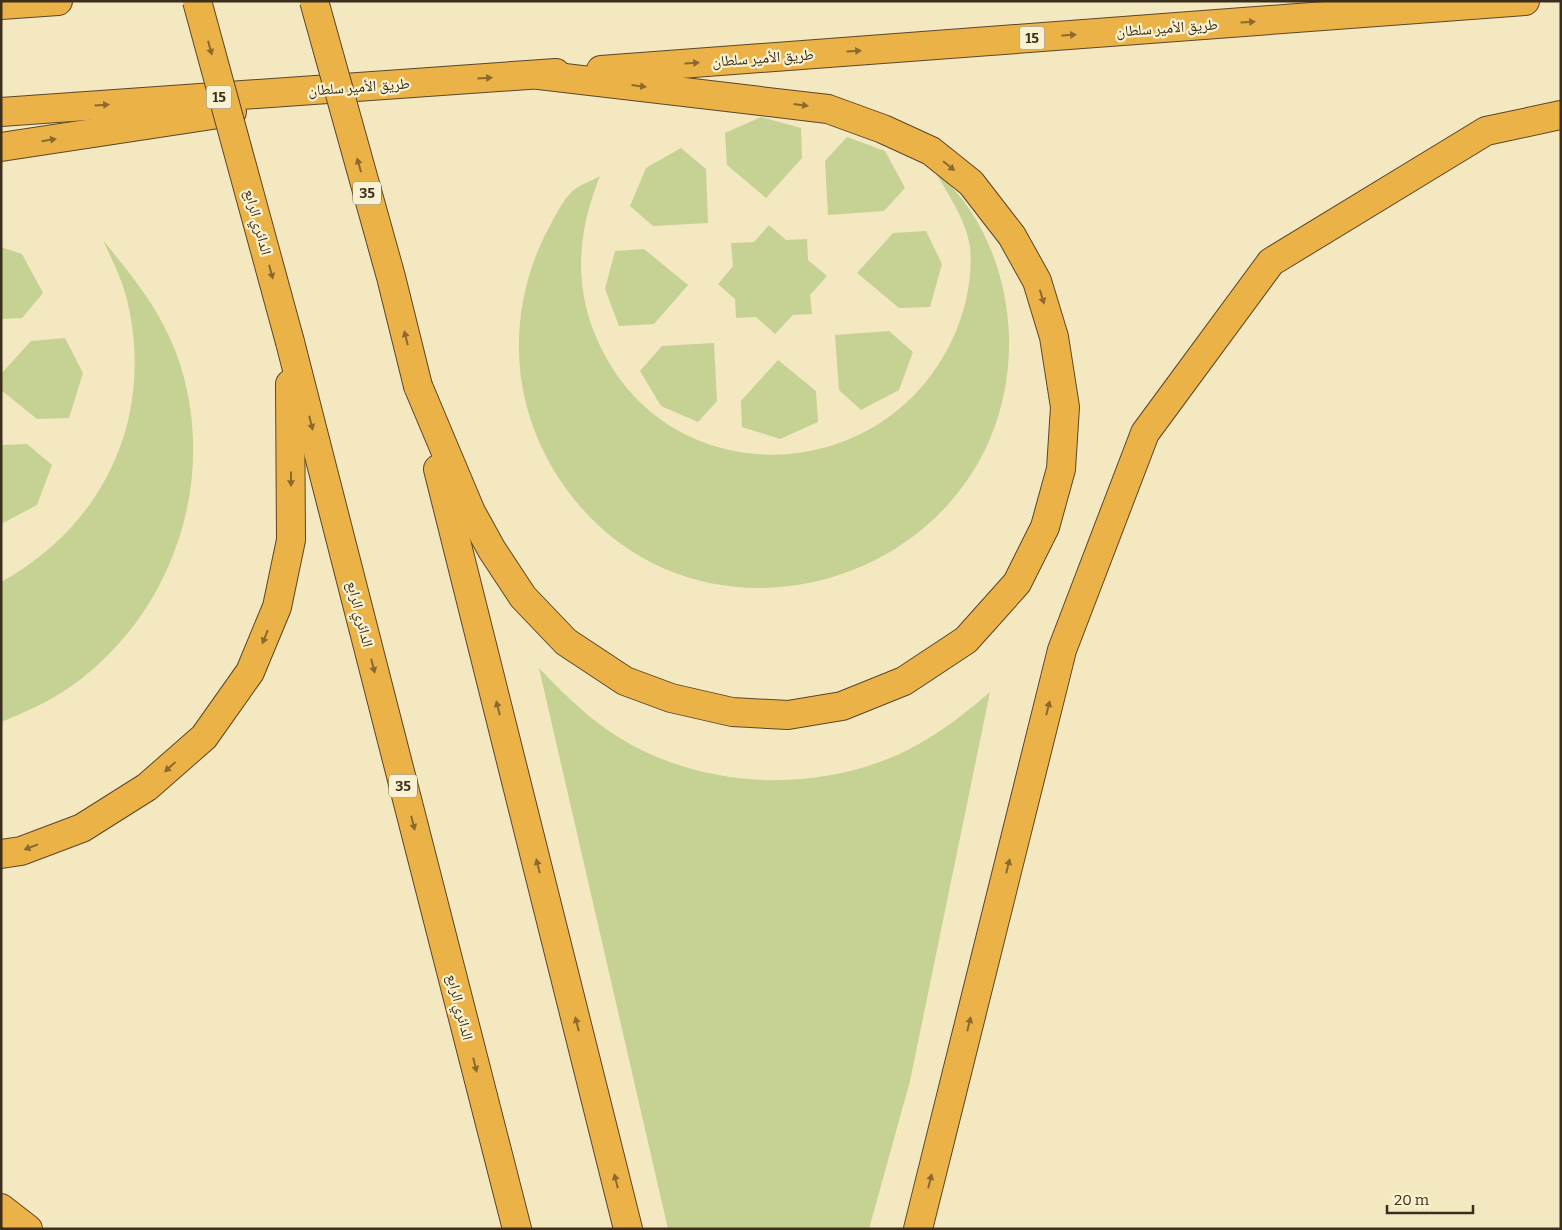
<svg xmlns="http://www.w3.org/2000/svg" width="1562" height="1230" font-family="Bitter,'Noto Naskh Arabic',serif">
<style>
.green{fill:#c5d293}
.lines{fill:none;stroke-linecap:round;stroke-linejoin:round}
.highway-casing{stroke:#5b462b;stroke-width:30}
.highway{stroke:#ebb247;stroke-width:28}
.highway-bridge-casing{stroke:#5b462b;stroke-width:30;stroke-linecap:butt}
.highway-bridge{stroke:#ebb247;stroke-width:28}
.oneway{fill:#8b692f}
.labels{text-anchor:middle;stroke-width:4.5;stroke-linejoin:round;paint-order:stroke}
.shield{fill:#f9f1d0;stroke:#756852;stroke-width:1}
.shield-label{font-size:14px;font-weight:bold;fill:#3c2e1c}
.street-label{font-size:15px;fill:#3c2e1c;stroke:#f9f1d0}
</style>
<rect width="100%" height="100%" fill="#f3e8c0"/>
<g class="green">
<polygon points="761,117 801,128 802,158 766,198 727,165 725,133"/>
<polygon points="847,137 885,151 905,188 884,211 828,215 825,161"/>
<polygon points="681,148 706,169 708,223 653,226 630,206 646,168"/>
<path d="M935 171C983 211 1007 275 1009 336 1015 577 700 683 562 483 536 445 520 399 519 352 518 304 530 260 554 218 559 209 566 196 574 190 581 184 592 181 600 176 578 230 573 285 597 339 664 495 881 491 952 340 965 313 973 278 970 247 966 219 948 195 935 171Z"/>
<polygon points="769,225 786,240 807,239 808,260 827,276 810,295 812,314 793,315 775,334 756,317 736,318 735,299 718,284 733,266 731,243 754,242"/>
<polygon points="926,231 942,264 930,307 899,308 857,273 893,233"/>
<path d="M103 240C131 275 159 308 175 350 220 467 179 603 81 679 57 698 29 711 1 722V582C105 525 155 416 127 300 122 279 112 260 103 240Z"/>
<polygon points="1,247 22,254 43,293 22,318 1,319"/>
<polygon points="644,249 688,285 654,324 619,326 605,289 615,251"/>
<polygon points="889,331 913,352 899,390 861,410 839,390 835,335"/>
<polygon points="65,338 83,373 69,418 37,419 1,390 1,374 31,341"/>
<polygon points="714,343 717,401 698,422 661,406 640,371 662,346"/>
<polygon points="778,360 816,391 818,422 780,439 742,427 741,401"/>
<polygon points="27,444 52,465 37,505 1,524 1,445"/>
<path d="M539 668C560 690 581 711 606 729 694 791 823 797 917 745 944 730 967 712 990 692L910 1081 869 1229H668Z"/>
</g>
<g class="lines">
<defs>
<g id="highway">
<polyline points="1,5 58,1"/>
<polyline points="601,70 1525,1"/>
<polyline points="1,112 556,73"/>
<polyline points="1,147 232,112"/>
<polyline points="290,342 517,1229"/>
<polyline points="418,386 471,512 492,550 523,597 566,642 625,681 671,698 732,712 788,715 842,706 904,681 966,640 1017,583 1045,527 1061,469 1065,407 1054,337 1037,281 1012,236 971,183 931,151 883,129 828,109 539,75"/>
<polyline points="438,469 628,1229"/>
<polyline points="1,854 21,851 82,828 147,787 204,737 250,672 277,607 291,540 290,384"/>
<polyline points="1,1208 28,1229"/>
<polyline points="918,1229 1062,650 1145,433 1271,262 1486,131 1561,115"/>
</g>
</defs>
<use href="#highway" class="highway-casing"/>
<use href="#highway" class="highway"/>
<defs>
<g id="highway-bridge">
<polyline points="197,1 290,342"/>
<polyline points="314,1 391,277 418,386"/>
</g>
</defs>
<use href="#highway-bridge" class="highway-bridge-casing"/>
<use href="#highway-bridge" class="highway-bridge"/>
</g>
<defs><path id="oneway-solid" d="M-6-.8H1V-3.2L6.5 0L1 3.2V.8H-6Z" transform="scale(1.25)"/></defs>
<g class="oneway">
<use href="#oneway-solid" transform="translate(1248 22) rotate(-4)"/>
<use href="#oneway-solid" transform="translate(1069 35) rotate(-4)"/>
<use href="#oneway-solid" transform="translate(210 48) rotate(75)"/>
<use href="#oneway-solid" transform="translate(854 51) rotate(-4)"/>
<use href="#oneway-solid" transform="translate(692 63) rotate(-4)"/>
<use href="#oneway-solid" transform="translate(485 78) rotate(-4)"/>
<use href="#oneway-solid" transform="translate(639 86) rotate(7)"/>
<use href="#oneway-solid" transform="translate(102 105) rotate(-4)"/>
<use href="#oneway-solid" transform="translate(801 105) rotate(7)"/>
<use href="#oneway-solid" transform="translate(49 140) rotate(-9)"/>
<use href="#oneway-solid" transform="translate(359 165) rotate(-106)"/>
<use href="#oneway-solid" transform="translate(949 166) rotate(39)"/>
<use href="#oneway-solid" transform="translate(271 272) rotate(75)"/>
<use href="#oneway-solid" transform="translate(1042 297) rotate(73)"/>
<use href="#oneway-solid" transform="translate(406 338) rotate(-104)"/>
<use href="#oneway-solid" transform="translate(311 423) rotate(76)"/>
<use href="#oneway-solid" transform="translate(291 479) rotate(90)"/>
<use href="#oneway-solid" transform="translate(265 637) rotate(112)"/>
<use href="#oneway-solid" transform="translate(373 666) rotate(76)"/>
<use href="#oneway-solid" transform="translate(498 708) rotate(-104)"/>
<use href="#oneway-solid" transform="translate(1048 708) rotate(-76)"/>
<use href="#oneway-solid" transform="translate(170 767) rotate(138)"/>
<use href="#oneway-solid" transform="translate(413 823) rotate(76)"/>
<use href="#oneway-solid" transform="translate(31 847) rotate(159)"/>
<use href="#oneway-solid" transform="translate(538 866) rotate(-104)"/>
<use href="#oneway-solid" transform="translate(1008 866) rotate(-76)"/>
<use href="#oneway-solid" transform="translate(577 1024) rotate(-104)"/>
<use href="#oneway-solid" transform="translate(969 1024) rotate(-76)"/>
<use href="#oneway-solid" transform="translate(475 1065) rotate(76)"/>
<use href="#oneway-solid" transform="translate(616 1181) rotate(-104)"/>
<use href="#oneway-solid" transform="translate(930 1181) rotate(-76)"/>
</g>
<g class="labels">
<g class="shield">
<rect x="1019.5" y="26.5" width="25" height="23" rx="4"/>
<rect x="206.5" y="85.5" width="25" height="23" rx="4"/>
<rect x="353" y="181.5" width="28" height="23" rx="4"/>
<rect x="389" y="774.5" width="28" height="23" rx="4"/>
</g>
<g class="shield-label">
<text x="1032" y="43">15</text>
<text x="219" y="102">15</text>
<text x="367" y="198">35</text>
<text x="403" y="791">35</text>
</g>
<g class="street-label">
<text transform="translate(1167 28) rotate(-4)" y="5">طريق الأمير سلطان</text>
<text transform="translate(763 58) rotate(-4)" y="5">طريق الأمير سلطان</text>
<text transform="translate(359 87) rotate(-4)" y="5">طريق الأمير سلطان</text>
<text transform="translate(258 222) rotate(75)" y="5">الدائري الرابع</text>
<text transform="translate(360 614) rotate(76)" y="5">الدائري الرابع</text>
<text transform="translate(460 1007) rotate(76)" y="5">الدائري الرابع</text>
</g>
</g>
<rect width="1562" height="1230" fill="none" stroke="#3c2e1c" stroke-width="5"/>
<path d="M1387 1205v8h86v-8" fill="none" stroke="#3c2e1c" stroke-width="2.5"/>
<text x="1394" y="1205" font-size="15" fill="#3c2e1c" stroke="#f9f1d0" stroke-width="4" paint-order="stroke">20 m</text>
</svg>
